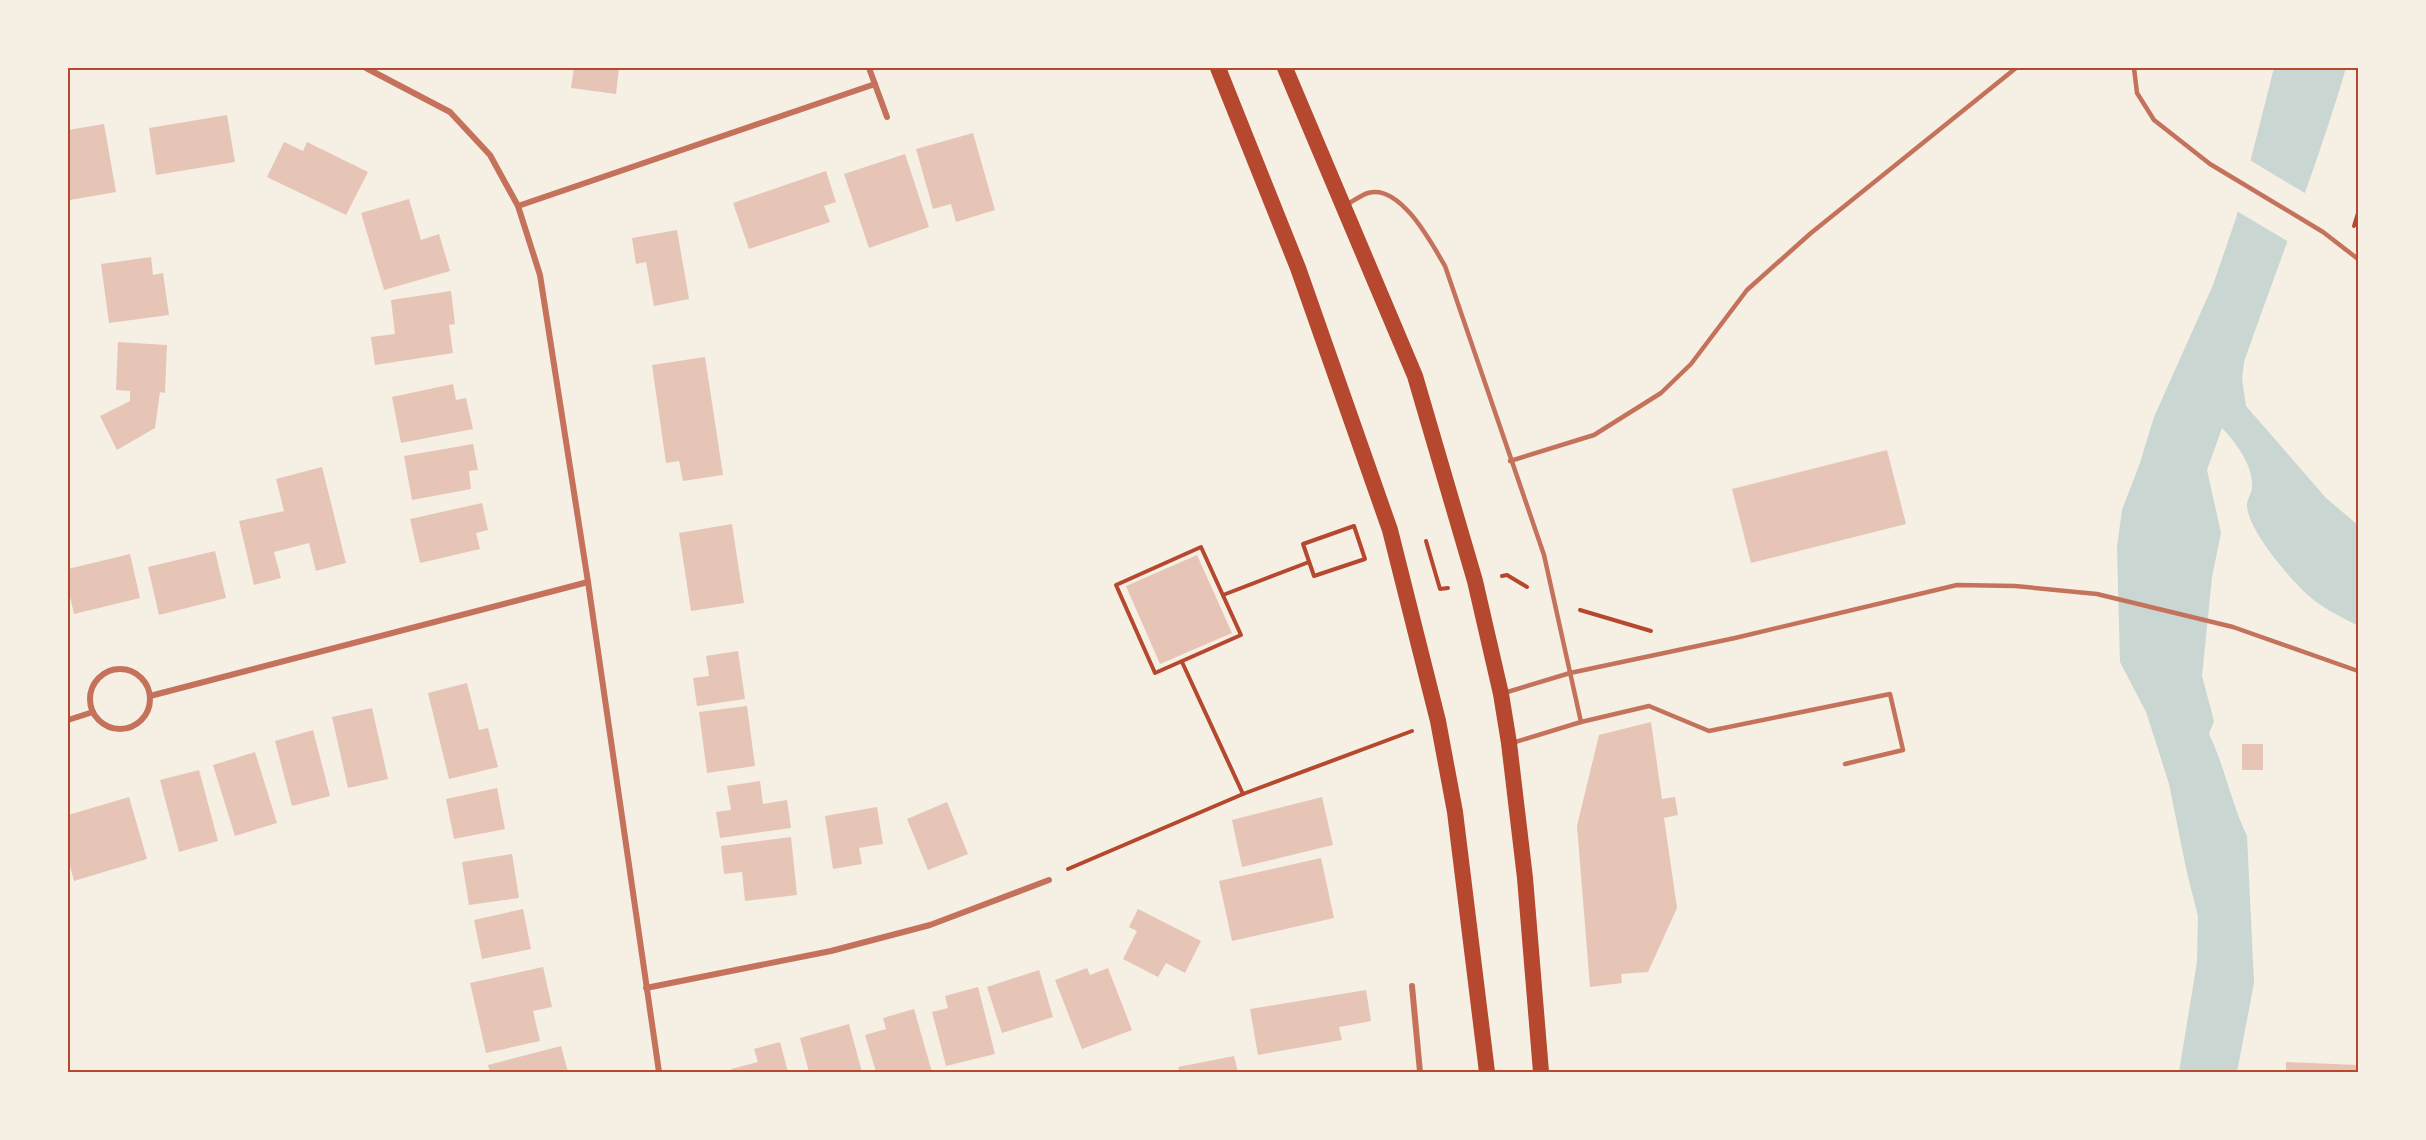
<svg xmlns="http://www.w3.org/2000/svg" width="2426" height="1140" font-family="'Alegreya Sans',sans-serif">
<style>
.water{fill:#c9d6d2}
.pier{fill:#f6efe4}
.building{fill:#e6c5b7}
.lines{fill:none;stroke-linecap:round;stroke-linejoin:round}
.path{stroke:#b5482f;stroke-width:4}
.service{stroke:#c5725c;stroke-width:4.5}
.minor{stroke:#c5725c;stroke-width:6}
.trunk{stroke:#b5482f;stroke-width:16}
.neatline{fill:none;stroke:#b5482f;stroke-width:2}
</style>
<rect width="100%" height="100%" fill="#f6efe4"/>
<path class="water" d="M2274 68H2346C2317 167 2278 264 2244 362L2242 379 2246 406 2326 498 2358 525V626C2344 618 2328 611 2315 601 2295 586 2247 530 2247 505 2247 499 2252 493 2252 487 2254 467 2235 441 2222 428L2207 470 2221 533 2212 577 2202 676 2214 721 2209 734C2225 767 2231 803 2247 836L2254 983 2237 1072H2179L2197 962 2198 916 2187 873 2169 784 2157 746 2146 712 2120 662 2117 547 2122 510 2140 463 2154 417 2213 285 2236 218Z"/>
<polygon class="pier" points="2248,159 2308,195 2289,242 2235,210"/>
<g class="building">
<polygon points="574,68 619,68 616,94 571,88"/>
<polygon points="227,115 235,162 156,175 149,128"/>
<polygon points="104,124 116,192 70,200 68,188 68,130"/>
<polygon points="973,133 995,210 956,222 951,204 933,209 916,149"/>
<polygon points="284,142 303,151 307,142 368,172 346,215 267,177"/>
<polygon points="905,154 929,227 869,248 844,174"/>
<polygon points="826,171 836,202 824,206 830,222 749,249 733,203"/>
<polygon points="409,199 421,240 439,234 450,271 384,290 361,213"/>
<polygon points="677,230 689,299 654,306 646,262 636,264 632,238"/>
<polygon points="151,257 153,275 163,273 169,315 109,323 101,264"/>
<polygon points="451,291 455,324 449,325 453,353 375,365 371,337 395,334 391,300"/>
<polygon points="118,342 167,345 165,393 160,392 155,428 117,450 100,416 130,401 130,391 116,390"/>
<polygon points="705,357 723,475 683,481 679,461 666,463 652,365"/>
<polygon points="453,384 456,400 466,398 473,429 401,443 392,397"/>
<polygon points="473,444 478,470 469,471 471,489 412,500 404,456"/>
<polygon points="1887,450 1906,524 1751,563 1732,489"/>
<polygon points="322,467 346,563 316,571 309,543 274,552 281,578 254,585 239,521 284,511 276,479"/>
<polygon points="482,503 488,530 476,533 480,549 420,563 410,519"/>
<polygon points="732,524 744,603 691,611 679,533"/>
<polygon points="215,551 226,598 159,615 148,567"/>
<polygon points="130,554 140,598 74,614 68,588 68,569"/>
<polygon points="1197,555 1232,633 1160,664 1126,586"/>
<polygon points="738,651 745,699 697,706 693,678 709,676 706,656"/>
<polygon points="467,683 479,730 488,728 498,767 449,779 428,693"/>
<polygon points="747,706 755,766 707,773 699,712"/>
<polygon points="372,708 388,779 348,788 332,717"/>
<polygon points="1651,722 1662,799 1675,797 1678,815 1664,818 1677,908 1648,972 1621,974 1622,983 1590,987 1577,826 1599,735"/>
<polygon points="313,730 330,796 292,806 275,741"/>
<rect x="2242" y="744" width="21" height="26"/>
<polygon points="255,752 277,823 235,836 213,765"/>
<polygon points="199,770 218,841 179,852 160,780"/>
<polygon points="760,781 763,804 787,800 791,828 720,838 716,812 731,810 727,786"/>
<polygon points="497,788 505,829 454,839 446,799"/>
<polygon points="129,797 147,859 74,881 68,859 68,815"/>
<polygon points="1322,797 1333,845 1242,867 1232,820"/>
<polygon points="947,802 968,854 928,870 907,819"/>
<polygon points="877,807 883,844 859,848 862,864 833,869 825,816"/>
<polygon points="791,837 797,895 745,901 742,872 724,874 721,846"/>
<polygon points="512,854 519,898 469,905 462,862"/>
<polygon points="1321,858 1334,918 1232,941 1219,881"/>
<polygon points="523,909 531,949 482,959 474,920"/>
<polygon points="1138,909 1201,941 1185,973 1166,963 1158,977 1123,959 1137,931 1129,927"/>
<polygon points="543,967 552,1007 533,1011 540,1041 486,1053 470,983"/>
<polygon points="1087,968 1090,975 1108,968 1132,1030 1082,1049 1055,980"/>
<polygon points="1039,970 1053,1017 1002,1033 987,987"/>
<polygon points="978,987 995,1054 946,1066 932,1012 948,1008 945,996"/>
<polygon points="1366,990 1371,1021 1339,1027 1342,1040 1258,1055 1250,1009"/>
<polygon points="914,1009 932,1072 876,1072 865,1035 886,1029 883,1018"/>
<polygon points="849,1024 862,1072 809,1072 800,1038"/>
<polygon points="780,1042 788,1072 732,1072 731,1069 758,1062 754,1049"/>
<polygon points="561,1046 568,1072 490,1072 488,1065"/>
<polygon points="1234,1056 1238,1072 1180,1072 1178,1067"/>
<polygon points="2286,1062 2358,1065 2358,1072 2286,1072"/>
</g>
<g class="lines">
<g class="path">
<polyline points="2354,226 2358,213"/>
<polygon points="1354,526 1365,559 1314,576 1303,544"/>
<polyline points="1426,541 1440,589 1448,588"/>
<polygon points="1201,547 1241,635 1155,673 1116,585"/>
<polyline points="1502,576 1507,575 1527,587"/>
<polyline points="1223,595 1309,562"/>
<polyline points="1580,610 1651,631"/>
<polyline points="1182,662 1243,794"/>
<polyline points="1068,869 1243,794 1412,731"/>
</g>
<g class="service">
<polyline points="2134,68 2137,93 2154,120 2210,164 2323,232 2358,259"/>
<path d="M1347 204C1354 201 1361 195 1368 193 1400 183 1432 244 1445 266L1544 555 1581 722"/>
<polyline points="1510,461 1594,435 1661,393 1691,364 1747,290 1811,233 2016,68"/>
<polyline points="1504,693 1570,673 1735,638 1957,585 2015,586 2097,594 2233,627 2358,671"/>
<polyline points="1512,743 1581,722 1649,706 1709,731 1890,694 1903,750 1845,764"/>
</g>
<g class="minor">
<polyline points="366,68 450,112 490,155 518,206 540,275 588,582 659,1072"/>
<polyline points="869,68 887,117"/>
<polyline points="518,206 875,84"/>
<circle cx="120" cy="699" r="30"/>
<polyline points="150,696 588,582"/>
<polyline points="68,720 93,712"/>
<polyline points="1412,986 1420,1072"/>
<polyline points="646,988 831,951 930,925 1049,880"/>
</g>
<g class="trunk">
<polyline points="1218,68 1298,268 1390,530 1438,721 1455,812 1487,1072"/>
<polyline points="1285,68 1415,376 1475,581 1501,694 1509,743 1525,878 1541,1072"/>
</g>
</g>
<rect width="2426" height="1140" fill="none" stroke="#f6efe4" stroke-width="138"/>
<rect x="69" y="69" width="2288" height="1002" class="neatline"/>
</svg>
